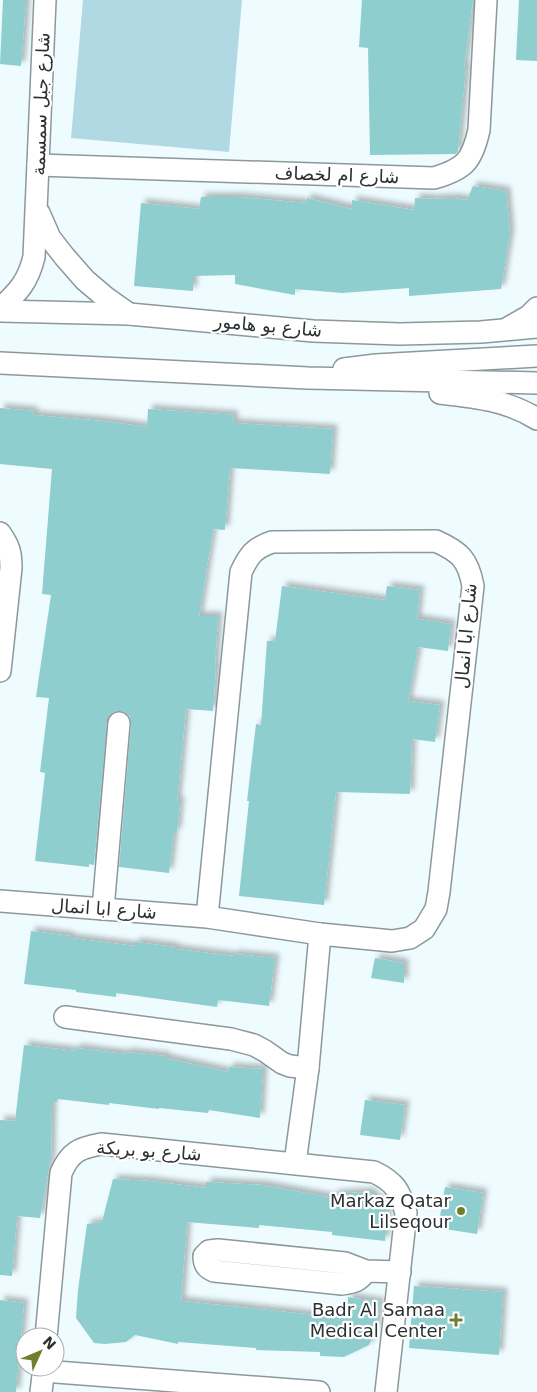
<svg xmlns="http://www.w3.org/2000/svg" width="537" height="1392" font-family="'DejaVu Sans',Vazirmatn,sans-serif">
<style>
.green{fill:#b1d9e3}
.building{fill:#8ecece;filter:url(#shadow)}
.lines{fill:none;stroke-linecap:round;stroke-linejoin:round}
.minor-casing{stroke:#8c989b;stroke-width:24}
.minor{stroke:#fff;stroke-width:21}
.poi-dot{fill:#707f2e;stroke:#fff;stroke-width:2}
.labels{text-anchor:middle;stroke-width:4.5;stroke-linejoin:round;paint-order:stroke}
.street-label{font-size:18px;fill:#2b3032;stroke:#fff}
.poi-label{font-size:18px;fill:#2b3032;stroke:#fff;text-anchor:end}
</style>
<defs>
<filter id="shadow"><feDropShadow dx="4.5" dy="-4.5" stdDeviation="2.5" flood-color="#0004"/></filter>
</defs>
<rect width="100%" height="100%" fill="#eefcff"/>
<polygon class="green" points="83,0 242,0 229,152 71,138"/>
<g class="building">
<polygon points="3,0 26,0 21,66 0,64"/>
<polygon points="362,0 473,0 464,67 466,67 458,151 456,154 370,155 368,48 359,47"/>
<polygon points="519,0 537,0 537,61 516,60"/>
<polygon points="473,186 506,191 510,233 501,289 409,296 409,288 342,293 295,289 295,295 235,284 235,275 193,276 193,291 134,286 141,203 199,209 201,197 237,197 306,203 307,198 352,209 352,200 414,210 415,198 433,199 453,198 467,200"/>
<polygon points="0,408 34,411 33,415 102,421 147,427 148,409 234,415 233,423 333,429 330,474 230,468 225,530 213,529 199,616 218,616 215,665 216,665 213,711 186,709 177,801 180,801 177,832 174,832 169,873 119,867 131,724 130,717 126,713 121,711 113,712 109,716 107,722 94,865 89,864 89,867 35,861 45,773 40,772 49,698 36,697 51,595 42,594 52,469 0,464"/>
<polygon points="282,586 385,600 387,586 420,590 417,619 451,624 448,651 418,647 408,701 440,705 435,742 412,739 410,794 336,792 324,905 239,896 249,801 247,801 256,724 261,725 267,641 275,641"/>
<polygon points="31,931 70,936 70,938 135,946 135,942 175,947 175,949 234,956 234,954 275,958 269,1006 218,1000 217,1007 116,993 116,997 76,992 76,990 24,984"/>
<polygon points="375,958 404,963 404,983 371,978"/>
<polygon points="24,1045 75,1051 76,1048 125,1054 126,1052 165,1056 165,1058 228,1072 229,1067 263,1069 260,1118 209,1110 208,1113 159,1108 159,1109 109,1103 109,1105 58,1099 57,1102 52,1102 51,1157 40,1218 17,1216 12,1276 0,1275 0,1120 15,1121"/>
<polygon points="365,1100 405,1105 400,1140 360,1135"/>
<polygon points="113,1179 149,1181 206,1188 206,1182 262,1185 333,1198 334,1194 369,1192 388,1209 385,1241 332,1235 332,1232 259,1225 259,1228 187,1222 181,1301 315,1315 315,1316 347,1317 348,1297 380,1302 376,1328 369,1345 344,1357 320,1356 320,1352 256,1350 256,1348 178,1342 178,1344 135,1335 126,1342 105,1344 94,1343 76,1318 78,1290 87,1224 102,1222"/>
<polygon points="445,1187 483,1193 477,1234 438,1228"/>
<polygon points="414,1286 503,1292 499,1355 409,1348"/>
<polygon points="0,1300 24,1303 16,1392 0,1392"/>
</g>
<g class="lines">
<defs>
<g id="minor">
<path d="M38 165 434 178C465 169 472 161 479 130L486 0"/>
<polyline points="39,213 50,238 64,256 85,280 105,297 129,314"/>
<path d="M0 309C18 292 28 282 34 257L45 0"/>
<polyline points="0,311 129,314 313,331 400,334 481,332 537,327"/>
<polyline points="508,328 529,316 537,308"/>
<polyline points="0,363 308,378 537,383"/>
<polyline points="344,369 376,365 537,356"/>
<path d="M440 393C475 397 507 400 537 419"/>
<path d="M0 533C9 546 11 552 11 568L0 671"/>
<path d="M0 901 207 917 320 934 392 941 410 938 424 929 436 909 439 892 473 586C468 559 460 552 436 541L272 542C254 548 249 555 241 572L207 917"/>
<polyline points="103,909 119,723"/>
<polyline points="65,1017 231,1039 254,1045 265,1051 282,1063 290,1066 308,1068"/>
<polyline points="295,1163 308,1068 320,934"/>
<path d="M366 1271C359 1281 355 1282 342 1284L214 1271C207 1268 204 1265 204 1256L209 1251 218 1250 345 1263 366 1271 400 1272"/>
<path d="M46 1337 61 1173C70 1152 79 1148 101 1144L374 1172C395 1182 400 1191 406 1213L386 1392"/>
<polyline points="43,1371 319,1392"/>
<polyline points="41,1392 44,1367"/>
</g>
</defs>
<use href="#minor" class="minor-casing"/>
<use href="#minor" class="minor"/>
</g>
<g class="poi-dot">
<circle cx="461" cy="1211" r="5"/>
<path d="M453.5 1312.5h5v5h5v5h-5v5h-5v-5h-5v-5h5z"/>
</g>
<g class="labels">
<g class="street-label">
<text transform="translate(41 104) rotate(-88)" y="6">شارع جبل سمسمة</text>
<text transform="translate(337 175) rotate(2)" y="6">شارع ام لخصاف</text>
<text transform="translate(268 326) rotate(5)" y="6">شارع بو هامور</text>
<text transform="translate(466 636) rotate(-85)" y="6">شارع ابا انمال</text>
<text transform="translate(104 909) rotate(4)" y="6">شارع ابا انمال</text>
<text transform="translate(149 1151) rotate(4)" y="6">شارع بو بريكة</text>
</g>
<g class="poi-label">
<text x="451" y="1207">Markaz Qatar<tspan x="451" dy="21">Lilseqour</tspan></text>
<text x="445" y="1316">Badr Al Samaa<tspan x="445" dy="21">Medical Center</tspan></text>
</g>
</g>
<g transform="translate(40 1352) rotate(46)"><circle r="24" fill="#ffffff" stroke="#aaacad"/>
<path d="M0-4L9 19L0 12L-9 19Z" fill="#707f2e"/>
<text y="-8" font-size="14" font-weight="bold" text-anchor="middle" fill="#2b3032">N</text>
</g>
</svg>
